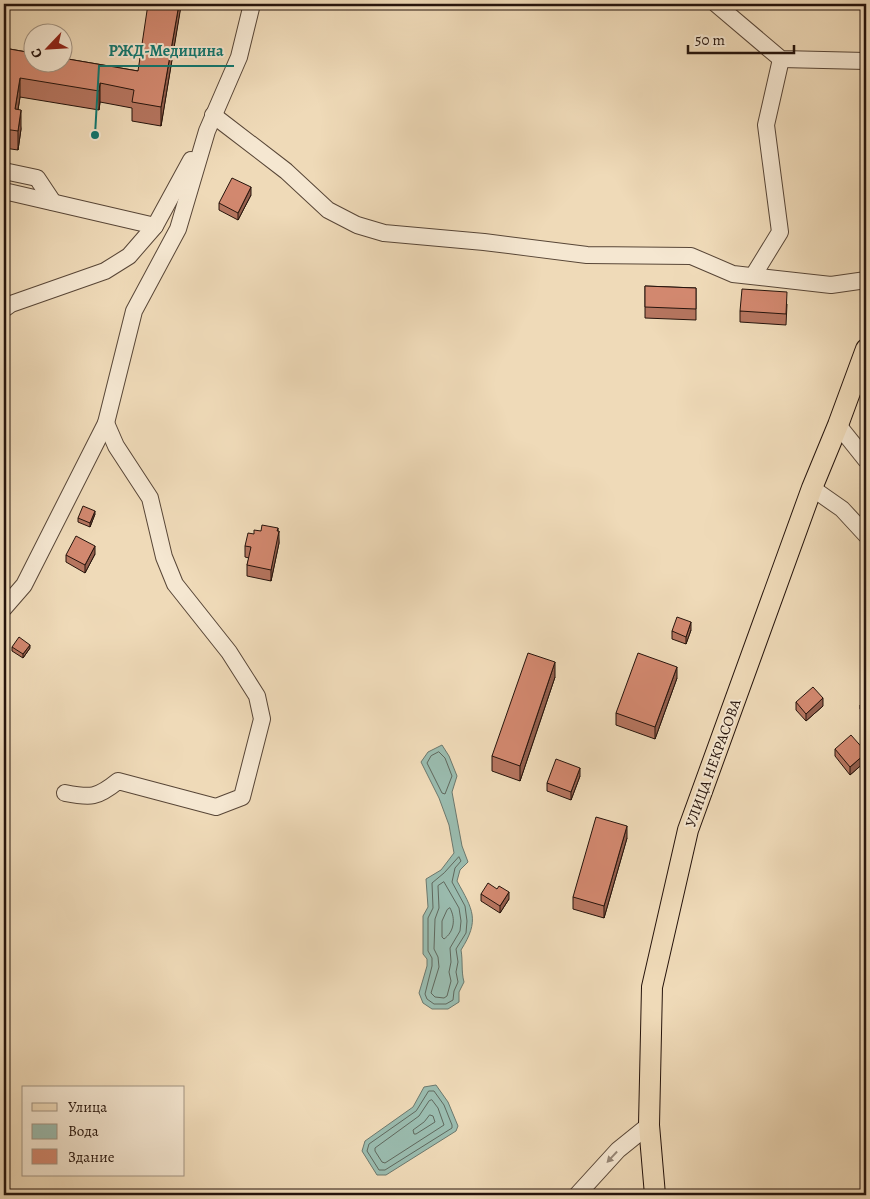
<svg xmlns="http://www.w3.org/2000/svg" width="870" height="1199" font-family="Alegreya,serif">
<style>
.water{fill:#9abbae;stroke:#6c786d}
.lines{fill:none;stroke-linecap:round;stroke-linejoin:round}
.shore{stroke:#60685d;stroke-width:1}
.minor-casing{stroke:#584637;stroke-width:18}
.major-casing{stroke:#26140c;stroke-width:22}
.minor{stroke:#f5e7d1;stroke-width:16}
.major{stroke:#efdab8;stroke-width:20}
.wall{fill:#b5755f;stroke:#26140c}
.shaded-wall{fill:#935f4e;stroke:#26140c}
.building{fill:#d2886f;stroke:#26140c}
.oneway{fill:#988878}
.labels{text-anchor:middle;stroke-width:4;stroke-linejoin:round;paint-order:stroke}
.street-label{font-size:15px;fill:#26140c;stroke:#f5e7d1}
.leader{fill:none;stroke:#0f766e;stroke-width:2}
.callout-dot{fill:#0f766e;stroke:#f5e7d1;stroke-width:2}
.callout-label{font-size:16px;text-anchor:middle;font-weight:bold;fill:#0f766e;stroke:#f5e7d1;stroke-width:4;stroke-linejoin:round;paint-order:stroke}
</style>
<rect width="100%" height="100%" fill="#efdab8"/>
<filter id="stains"><feTurbulence type="fractalNoise" baseFrequency=".004" numOctaves="4"/><feColorMatrix values="0 0 0 0 .2 0 0 0 0 .09 0 0 0 0 .02 0 0 0 .5 -.17"/></filter>
<radialGradient id="worn" r=".72"><stop offset=".6" stop-color="#630" stop-opacity="0"/><stop offset="1" stop-color="#630" stop-opacity=".3"/></radialGradient>
<g class="water">
<path d="M442 745 449 756 457 776 452 792 462 846 468 862 460 870 457 881C473 910 480 920 461 950 463 961 461 971 464 982L459 992V1002L448 1009H432L423 1003 419 993 427 966V959L423 954V916L428 907 426 879 441 870 454 853 449 825 439 798 421 762 428 752Z"/>
<polygon points="436,1085 448,1102 458,1126 456,1131 386,1175 377,1175 362,1151 365,1141 413,1107 424,1087"/>
</g>
<g class="lines">
<g class="shore">
<polygon points="439,752 445,758 452,776 445,794 442,793 427,763 431,756"/>
<polygon points="459,857 461,861 455,868 452,882 465,906 467,921 466,933 456,949 458,962 456,972 458,982 454,991 453,1000 446,1004 434,1004 427,999 425,994 432,966 432,958 428,951 428,918 433,908 432,883 444,873"/>
<polygon points="444,882 459,908 461,921 460,931 450,948 451,962 449,972 451,981 447,996 444,998 435,997 431,993 439,967 438,957 434,949 435,919 439,908 438,886"/>
<path d="M450 908C456 919 454 932 444 939L442 937V921L447 910Z"/>
<polygon points="429,1091 434,1091 444,1105 452,1125 452,1128 385,1170 379,1170 367,1151 369,1144 416,1111"/>
<polygon points="432,1100 438,1108 444,1125 385,1163 382,1162 375,1151 375,1148 419,1116 429,1101"/>
<polygon points="430,1115 433,1116 435,1122 416,1134 414,1134 413,1130 424,1122"/>
</g>
<defs>
<g id="minor">
<polyline points="716,4 781,59 866,61"/>
<polyline points="213,115 286,171 328,210 357,225 384,233 484,242 587,255 691,256 733,274 831,285 866,280"/>
<polyline points="4,171 37,178 53,202"/>
<polyline points="4,191 155,226"/>
<polyline points="753,276 780,232 766,125 781,59"/>
<polyline points="4,309 11,304 105,271 129,256 155,226 191,160"/>
<polyline points="838,425 866,460"/>
<polyline points="812,488 842,509 866,535"/>
<polyline points="4,608 24,585 106,423 134,311 178,229 207,131 239,57 252,4"/>
<path d="M65 793C91 798 97 798 118 781L216 807 242 797 262 719 257 696 229 652 175 584 164 557 150 498 116 446 106 423"/>
<polyline points="577,1195 618,1150 649,1125"/>
</g>
<polyline id="major" points="655,1195 649,1125 652,987 688,830 812,488 838,425 866,349"/>
</defs>
<use href="#minor" class="minor-casing"/>
<use href="#major" class="major-casing"/>
<use href="#minor" class="minor"/>
<use href="#major" class="major"/>
</g>
<g class="wall">
<polygon points="181,4 161,126 132,121 132,108 100,102 99,110 20,97 18,110 21,129 18,150 4,148 4,48 138,71"/>
<polygon points="251,195 238,220 219,210 219,203"/>
<polygon points="645,286 696,288 696,320 645,318"/>
<polygon points="787,304 786,325 740,322 740,311"/>
<polygon points="95,514 90,527 78,522 78,518"/>
<polygon points="261,531 278,531 279,543 271,581 247,576 247,565 249,558 245,557 245,546"/>
<polygon points="95,554 85,573 66,562 66,555"/>
<polygon points="691,630 686,644 672,639 672,631"/>
<polygon points="12,647 30,648 23,658 12,651"/>
<polygon points="866,659 866,676 862,671 862,664"/>
<polygon points="555,677 520,781 492,771 492,756"/>
<polygon points="677,678 655,739 616,725 616,713"/>
<polygon points="866,699 866,716 860,709 860,705"/>
<polygon points="796,702 823,706 806,721 796,710"/>
<polygon points="835,749 866,752 866,761 850,775 835,756"/>
<polygon points="580,776 571,800 547,791 547,783"/>
<polygon points="866,783 866,799 862,794 862,787"/>
<polygon points="627,838 604,918 573,909 573,897"/>
<polygon points="481,894 509,899 500,913 481,901"/>
</g>
<g class="shaded-wall">
<polygon points="179,4 181,4 181,6 161,126 161,107"/>
<polygon points="20,78 20,97 15,128 15,109"/>
<polygon points="100,83 100,102 99,110 99,91"/>
<polygon points="21,110 21,129 18,150 18,131"/>
<polygon points="251,187 251,195 238,220 238,213"/>
<polygon points="95,511 95,514 90,527 90,523"/>
<polygon points="278,528 278,536 279,531 279,543 271,581 271,570"/>
<polygon points="95,546 95,554 85,573 85,565"/>
<polygon points="691,622 691,630 686,644 686,637"/>
<polygon points="30,645 30,648 23,658 23,654"/>
<polygon points="555,662 555,677 520,781 520,766"/>
<polygon points="677,667 677,678 655,739 655,727"/>
<polygon points="823,698 823,706 806,721 806,714"/>
<polygon points="866,753 866,761 850,775 850,767"/>
<polygon points="580,768 580,776 571,800 571,792"/>
<polygon points="627,826 627,838 604,918 604,906"/>
<polygon points="509,892 509,899 500,913 500,906"/>
</g>
<g class="building">
<polygon points="148,4 179,4 161,107 132,102 134,90 100,83 99,91 20,78 15,109 21,110 18,131 4,129 4,48 32,53 32,62 62,62 62,58 138,71"/>
<polygon points="232,178 251,187 238,213 219,203"/>
<polygon points="645,286 696,288 696,309 645,307"/>
<polygon points="742,289 787,292 786,314 740,311"/>
<polygon points="83,506 95,511 90,523 78,518"/>
<polygon points="262,525 278,528 277,531 279,531 271,570 247,565 251,547 245,546 248,533 254,534 254,530 261,531"/>
<polygon points="76,536 95,546 85,565 66,555"/>
<polygon points="677,617 691,622 686,637 672,631"/>
<polygon points="19,637 30,645 23,654 12,647"/>
<polygon points="528,653 555,662 520,766 492,756"/>
<polygon points="638,653 677,667 655,727 616,713"/>
<polygon points="866,659 866,668 862,664"/>
<polygon points="813,687 823,698 806,714 796,702"/>
<polygon points="866,699 866,712 860,705"/>
<polygon points="851,735 866,752 866,753 850,767 835,749"/>
<polygon points="556,759 580,768 571,792 547,783"/>
<polygon points="866,783 866,792 862,787"/>
<polygon points="596,817 627,826 604,906 573,897"/>
<polygon points="488,883 497,889 499,886 509,892 500,906 481,894"/>
</g>
<defs><path id="oneway-solid" d="M-6-.8H1V-3.2L6.5 0L1 3.2V.8H-6Z" transform="scale(1.25)"/></defs>
<use class="oneway" href="#oneway-solid" transform="translate(612 1157) rotate(133)"/>
<g class="labels">
<g class="street-label">
<text transform="translate(713 763) rotate(-70)" y="5">УЛИЦА НЕКРАСОВА</text>
</g>
</g>
<path class="leader" d="M95 135L99 66H234"/>
<circle class="callout-dot" cx="95" cy="135" r="5"/>
<g class="callout-label">
<text x="166" y="56">РЖД-Медицина</text>
</g>
<rect width="870" height="1199" fill="none" stroke="#efdab8" stroke-width="20"/>
<rect x="5" y="5" width="860" height="1189" fill="none" stroke="#26140c" stroke-width="2.5"/>
<rect x="10" y="10" width="850" height="1179" fill="none" stroke="#26140c"/>
<rect x="22" y="1086" width="162" height="90" fill="#f5e7d1" stroke="#a29382"/>
<rect x="32" y="1103" width="25" height="8" fill="#efdab8" stroke="#a29382"/>
<text x="68" y="1112" font-size="15" fill="#26140c">Улица</text>
<rect x="32" y="1124" width="25" height="15" fill="#9abbae" stroke="#a29382"/>
<text x="68" y="1136" font-size="15" fill="#26140c">Вода</text>
<rect x="32" y="1149" width="25" height="15" fill="#d2886f" stroke="#a29382"/>
<text x="68" y="1162" font-size="15" fill="#26140c">Здание</text>
<g transform="translate(48 48) rotate(245)"><circle r="24" fill="#f5e7d1" stroke="#a29382"/>
<path d="M0-4L9 19L0 12L-9 19Z" fill="#8f2418"/>
<text y="-8" font-size="14" font-weight="bold" text-anchor="middle" fill="#26140c">С</text>
</g>
<path d="M688 45v8h106v-8" fill="none" stroke="#26140c" stroke-width="2.5"/>
<text x="695" y="45" font-size="15" fill="#26140c" stroke="#f5e7d1" stroke-width="4" paint-order="stroke">50 m</text>
<rect width="100%" height="100%" filter="url(#stains)"/>
<rect width="100%" height="100%" fill="url(#worn)"/>
</svg>
